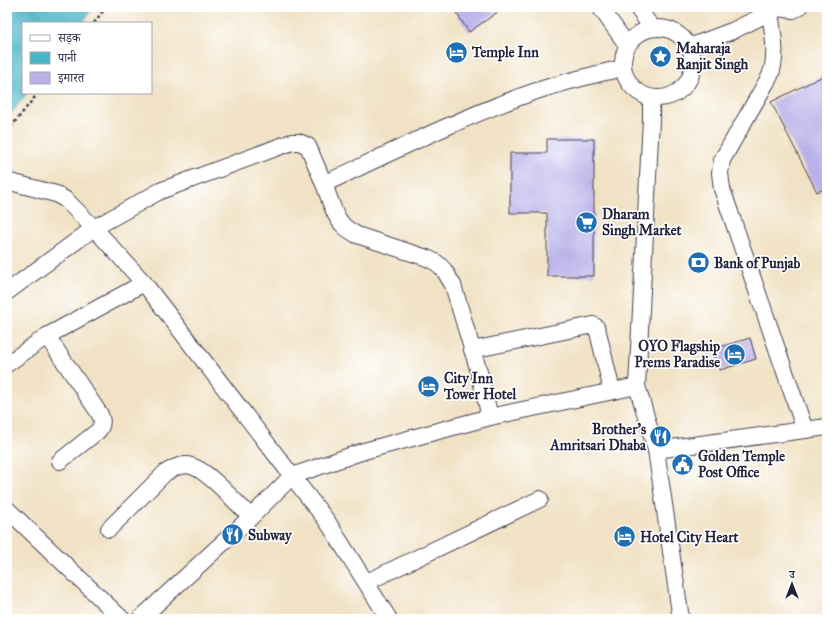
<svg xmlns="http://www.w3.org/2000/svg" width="834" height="626" font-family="'IM FELL Great Primer','Noto Serif Devanagari',serif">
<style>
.water{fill:#49b4c6;stroke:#366b80}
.building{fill:#b9b2e9}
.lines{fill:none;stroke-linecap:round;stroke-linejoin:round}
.minor-casing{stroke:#413f50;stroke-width:18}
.path{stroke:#413f50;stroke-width:2.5;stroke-dasharray:3 3;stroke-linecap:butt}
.minor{stroke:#fff;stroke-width:16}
.labels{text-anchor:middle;stroke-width:3.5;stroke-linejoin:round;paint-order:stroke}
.poi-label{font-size:14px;font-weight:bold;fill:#22223b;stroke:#fff;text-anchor:start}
</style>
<rect width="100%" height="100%" fill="#fff"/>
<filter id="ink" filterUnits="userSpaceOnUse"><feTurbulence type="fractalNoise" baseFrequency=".025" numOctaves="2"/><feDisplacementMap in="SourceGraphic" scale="8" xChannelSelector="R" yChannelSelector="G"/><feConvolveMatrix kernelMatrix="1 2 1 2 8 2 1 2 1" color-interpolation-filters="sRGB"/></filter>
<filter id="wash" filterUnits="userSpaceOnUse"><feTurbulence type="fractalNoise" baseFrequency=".012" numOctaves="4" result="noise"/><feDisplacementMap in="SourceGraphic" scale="16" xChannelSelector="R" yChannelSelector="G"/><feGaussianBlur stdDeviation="0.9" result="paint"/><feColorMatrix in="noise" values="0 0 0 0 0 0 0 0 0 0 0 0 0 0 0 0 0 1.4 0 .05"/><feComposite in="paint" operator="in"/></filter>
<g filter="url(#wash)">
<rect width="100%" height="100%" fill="#f1e2c5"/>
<polygon class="water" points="7,7 94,7 82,23 23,23 23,93 27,93 8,117 7,116"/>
<g id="blocks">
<g class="building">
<polygon points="452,7 505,7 469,32"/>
<polygon points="827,74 827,188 817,192 771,102"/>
<polygon points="547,139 594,139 594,276 547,276 547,213 510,213 510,153 547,153"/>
<polygon points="750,338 756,359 720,370 713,349"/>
</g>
</g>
</g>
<g filter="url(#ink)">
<use href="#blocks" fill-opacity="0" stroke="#413f50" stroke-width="1"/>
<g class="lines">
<defs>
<g id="minor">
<polyline points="600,7 627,45"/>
<polyline points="637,7 652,28"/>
<polyline points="779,8 793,10 799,7"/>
<path d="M770 13C773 34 778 56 770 76L722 160 720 173 722 189 805 430"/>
<circle cx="658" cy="63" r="35"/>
<polyline points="689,47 732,31 779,8"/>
<path d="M622 68C590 76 557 83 525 95 456 120 390 153 324 184L308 146 299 142H292L160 191 94 228 144 283 292 476 364 451 490 417 637 386"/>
<polyline points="651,98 651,120 637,386 656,450 681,619"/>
<polyline points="7,181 56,194 66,200 94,228 7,292"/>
<path d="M324 184C329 196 333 214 342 224 346 229 352 232 357 235L427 258 437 263 444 270 453 285 479 372 490 417"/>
<path d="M47 336 99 413C103 420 103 425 98 431L60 461"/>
<polyline points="472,350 593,325 596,327 598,332 612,391"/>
<polyline points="7,364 47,336 144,283"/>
<polyline points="656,450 827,427"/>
<polyline points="7,509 122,619"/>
<path d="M109 529 165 473C173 468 182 463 191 466 208 470 237 504 251 517"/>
<polyline points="367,582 540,499"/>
<polyline points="140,619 251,517 292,476 327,521 389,619"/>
</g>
</defs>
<use href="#minor" class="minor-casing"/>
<g class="path">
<polyline points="94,23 106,7"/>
<polyline points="7,132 38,93"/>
</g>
<use href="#minor" class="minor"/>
</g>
</g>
<defs>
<symbol id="hotel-disc" viewBox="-11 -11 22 22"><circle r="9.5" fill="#1f6fb2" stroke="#fff"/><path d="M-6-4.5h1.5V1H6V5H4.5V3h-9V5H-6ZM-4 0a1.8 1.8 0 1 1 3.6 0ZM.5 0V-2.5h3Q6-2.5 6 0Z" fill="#fff"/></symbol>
<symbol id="sight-disc" viewBox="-11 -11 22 22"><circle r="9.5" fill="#1f6fb2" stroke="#fff"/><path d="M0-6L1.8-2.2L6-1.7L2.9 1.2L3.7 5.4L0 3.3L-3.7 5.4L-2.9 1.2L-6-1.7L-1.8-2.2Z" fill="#fff"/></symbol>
<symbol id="supermarket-disc" viewBox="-11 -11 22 22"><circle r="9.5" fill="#1f6fb2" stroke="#fff"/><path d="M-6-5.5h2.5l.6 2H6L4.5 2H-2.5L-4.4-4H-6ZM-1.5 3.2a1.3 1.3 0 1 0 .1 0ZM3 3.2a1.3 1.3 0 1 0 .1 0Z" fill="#fff"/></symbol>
<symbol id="bank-disc" viewBox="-11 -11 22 22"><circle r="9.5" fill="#1f6fb2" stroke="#fff"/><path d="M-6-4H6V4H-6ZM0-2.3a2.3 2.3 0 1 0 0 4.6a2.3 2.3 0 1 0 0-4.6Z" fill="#fff"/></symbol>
<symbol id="restaurant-disc" viewBox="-11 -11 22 22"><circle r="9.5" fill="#1f6fb2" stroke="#fff"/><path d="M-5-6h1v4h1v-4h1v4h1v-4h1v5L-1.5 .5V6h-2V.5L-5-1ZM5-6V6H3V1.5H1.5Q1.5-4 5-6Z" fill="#fff"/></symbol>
<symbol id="civic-disc" viewBox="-11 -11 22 22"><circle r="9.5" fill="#1f6fb2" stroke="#fff"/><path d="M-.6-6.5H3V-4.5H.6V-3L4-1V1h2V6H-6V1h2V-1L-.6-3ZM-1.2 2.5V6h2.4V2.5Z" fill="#fff"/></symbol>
</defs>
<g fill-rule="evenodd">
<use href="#hotel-disc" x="444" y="40" width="25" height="25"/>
<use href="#sight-disc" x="648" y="44" width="25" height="25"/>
<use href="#supermarket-disc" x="574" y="210" width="25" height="25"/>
<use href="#bank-disc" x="686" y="250" width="25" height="25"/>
<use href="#hotel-disc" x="722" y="342" width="25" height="25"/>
<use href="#hotel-disc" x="416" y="374" width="25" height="25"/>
<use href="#restaurant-disc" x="648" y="424" width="25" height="25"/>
<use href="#civic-disc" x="670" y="452" width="25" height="25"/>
<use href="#restaurant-disc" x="220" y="522" width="25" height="25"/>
<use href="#hotel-disc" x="612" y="524" width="25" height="25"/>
</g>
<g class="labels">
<g class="poi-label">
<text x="676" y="53">Maharaja<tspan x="676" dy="16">Ranjit Singh</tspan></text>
<text x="472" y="57">Temple Inn</text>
<text x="602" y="219">Dharam<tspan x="602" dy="16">Singh Market</tspan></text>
<text x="714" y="268">Bank of Punjab</text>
<text x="720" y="351" text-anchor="end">OYO Flagship<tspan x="720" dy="16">Prems Paradise</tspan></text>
<text x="444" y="383">City Inn<tspan x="444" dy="16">Tower Hotel</tspan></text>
<text x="646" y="434" text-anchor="end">Brother’s<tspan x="646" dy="16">Amritsari Dhaba</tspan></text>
<text x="698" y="461">Golden Temple<tspan x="698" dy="16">Post Office</tspan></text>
<text x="248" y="540">Subway</text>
<text x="640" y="542">Hotel City Heart</text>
</g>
</g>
<rect width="834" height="626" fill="none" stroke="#fff" stroke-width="24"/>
<rect x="22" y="22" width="130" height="72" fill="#ffffff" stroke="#a7a7b1"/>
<rect x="30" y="35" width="20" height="6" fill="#ffffff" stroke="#a7a7b1"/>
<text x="58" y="42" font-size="12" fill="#22223b">सड़क</text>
<rect x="30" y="52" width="20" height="12" fill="#49b4c6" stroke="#a7a7b1"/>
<text x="58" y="62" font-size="12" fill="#22223b">पानी</text>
<rect x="30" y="72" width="20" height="12" fill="#b9b2e9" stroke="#a7a7b1"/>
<text x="58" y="82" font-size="12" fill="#22223b">इमारत</text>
<g transform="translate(792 584)" stroke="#ffffff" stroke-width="3" paint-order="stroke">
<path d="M0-3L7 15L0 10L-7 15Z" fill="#22223b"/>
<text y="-6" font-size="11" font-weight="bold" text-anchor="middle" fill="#22223b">उ</text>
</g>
</svg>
